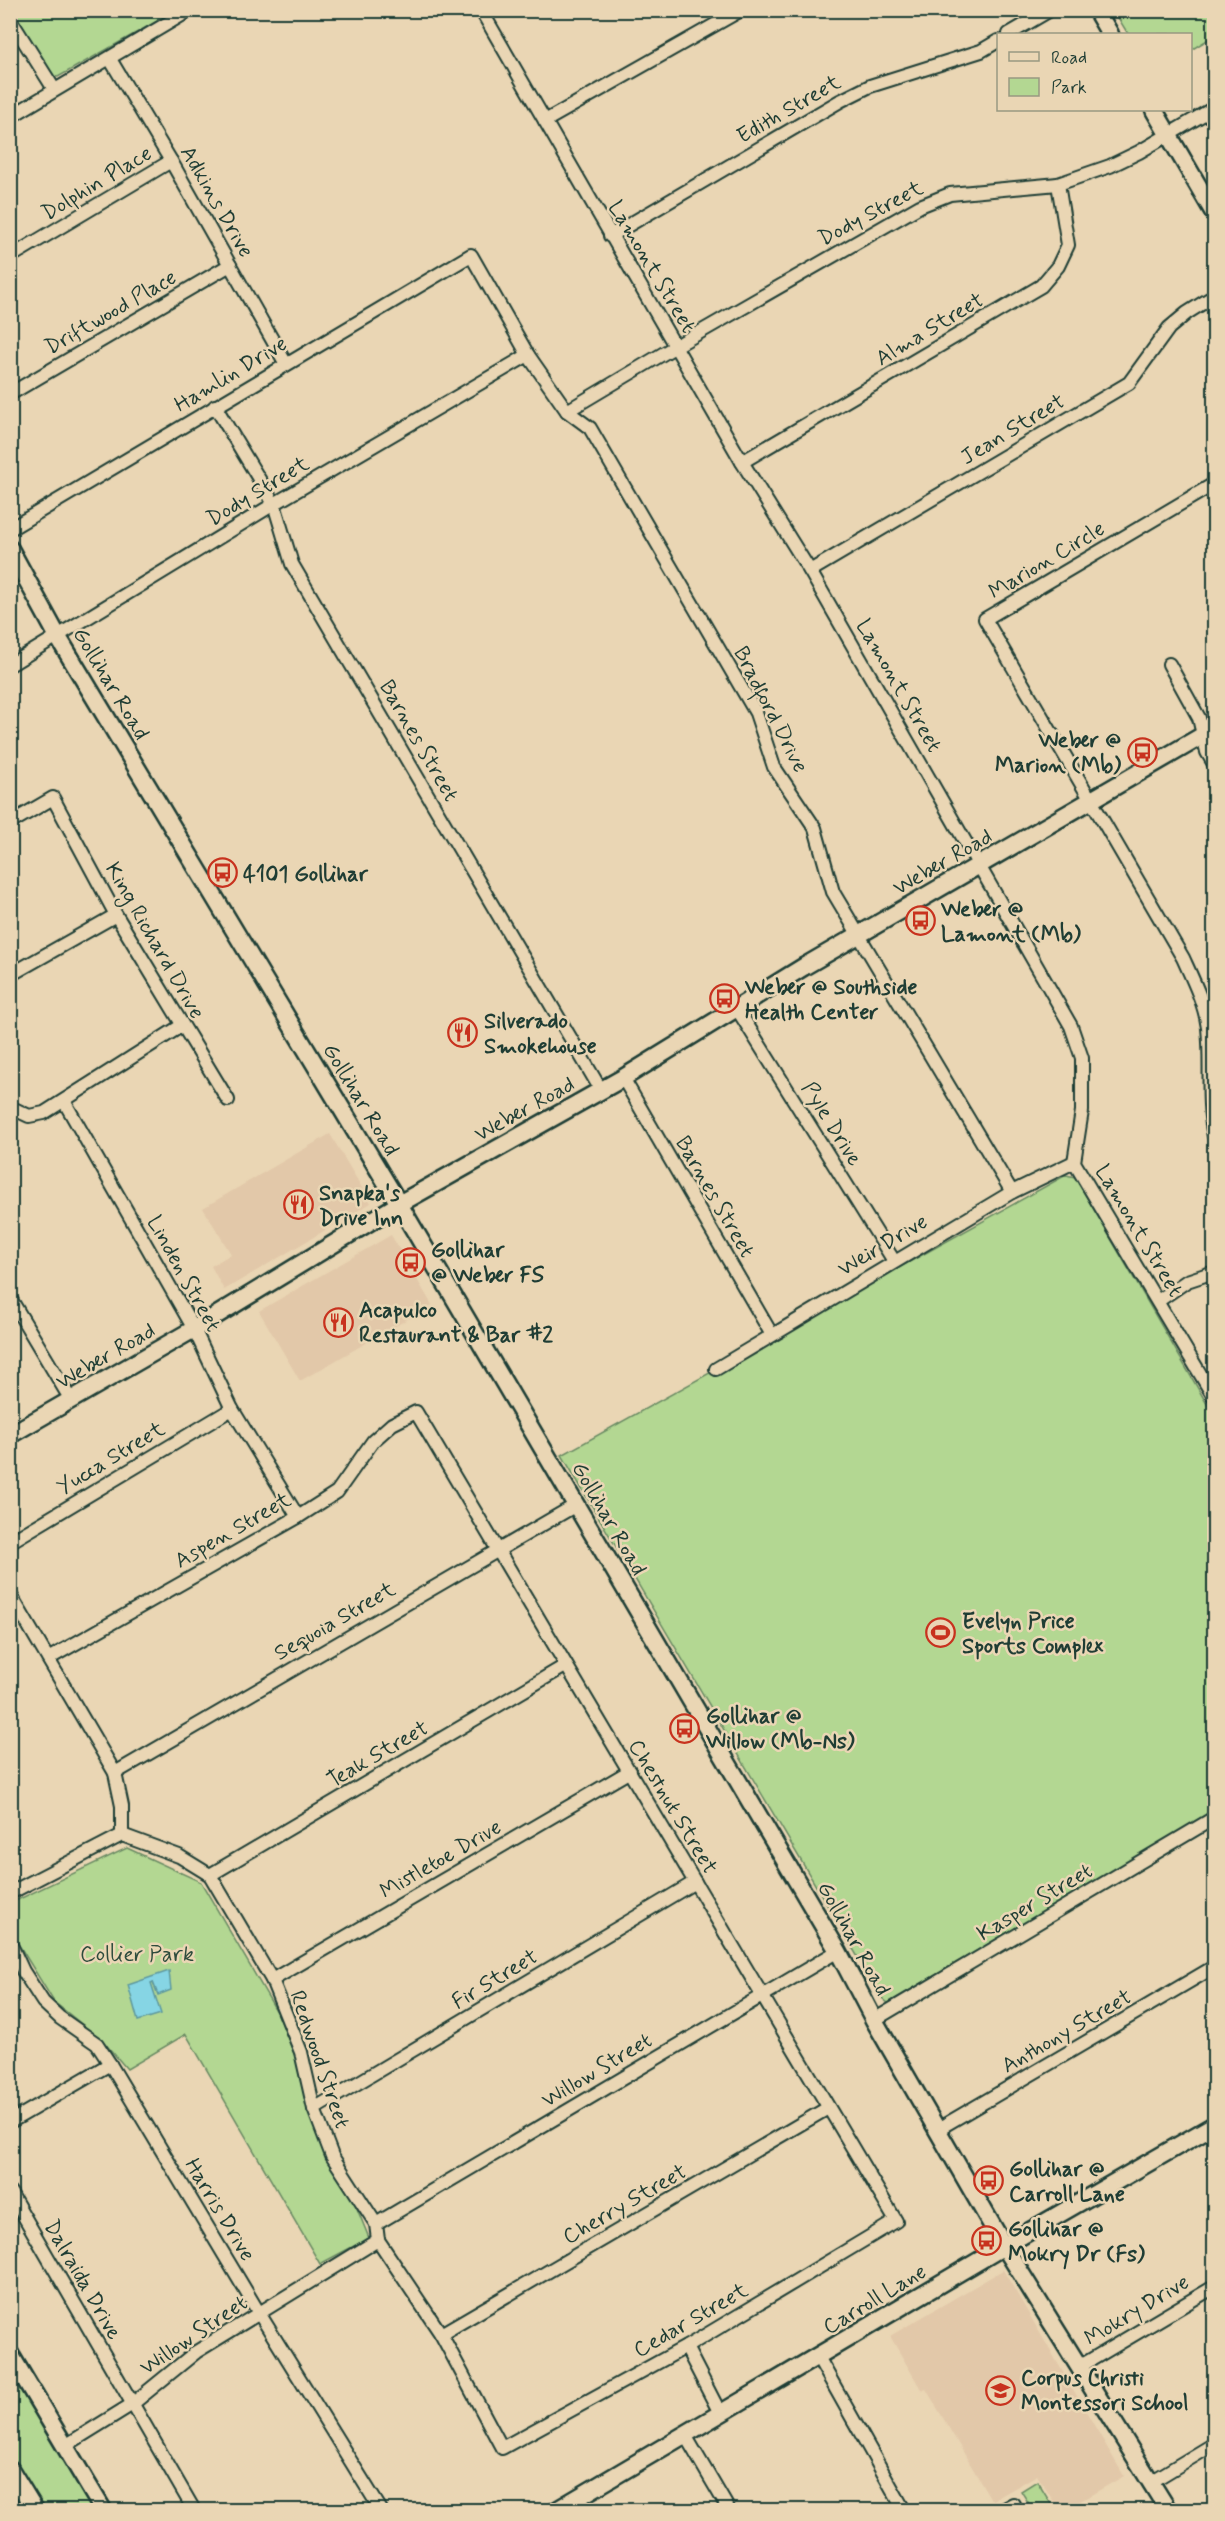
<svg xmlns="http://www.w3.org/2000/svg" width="1225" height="2521" font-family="Mynerve,sans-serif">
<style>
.built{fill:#e2c8a9}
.green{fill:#b3d792;stroke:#698a63;stroke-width:1.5}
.water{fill:#86d5e4;stroke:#5d989e;stroke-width:1.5}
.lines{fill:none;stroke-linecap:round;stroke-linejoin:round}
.street-casing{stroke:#1f3d34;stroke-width:16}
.secondary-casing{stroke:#1f3d34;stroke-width:21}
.street{stroke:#ead6b4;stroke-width:12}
.secondary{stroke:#ead6b4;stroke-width:16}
.labels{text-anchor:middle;stroke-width:5;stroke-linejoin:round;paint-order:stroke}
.street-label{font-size:22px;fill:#1f3d34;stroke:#ead6b4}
.poi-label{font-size:22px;font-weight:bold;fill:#1f3d34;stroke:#ead6b4;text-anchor:start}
.park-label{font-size:22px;fill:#2e4c3d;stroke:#ead6b4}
</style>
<rect width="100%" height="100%" fill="#ead6b4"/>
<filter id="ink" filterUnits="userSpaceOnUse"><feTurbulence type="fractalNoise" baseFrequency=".0167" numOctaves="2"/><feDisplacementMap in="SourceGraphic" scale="12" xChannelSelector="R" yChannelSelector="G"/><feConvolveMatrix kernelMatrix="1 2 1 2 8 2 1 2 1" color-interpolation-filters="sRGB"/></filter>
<g filter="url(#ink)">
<g class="built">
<polygon points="330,1134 371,1203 224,1290 211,1266 231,1254 203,1208"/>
<polygon points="391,1235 432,1305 300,1381 259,1311"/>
<polygon points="1003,2270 1124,2476 1065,2510 1059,2510 1037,2475 992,2501 926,2389 922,2391 890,2336"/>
</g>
<g class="green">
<polygon points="14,11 175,11 58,77 51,76"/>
<polygon points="1114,11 1214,11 1214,36 1191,50 1190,34 1128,34"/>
<polygon points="1066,1175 1075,1177 1214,1416 1214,1812 888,2003 882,1998 562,1455"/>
<polygon points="127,1848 201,1882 277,2012 369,2238 320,2264 186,2034 127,2069 103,2041 54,2002 11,1932 11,1910 13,1902"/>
<polygon points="10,2370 94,2510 42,2510 11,2456"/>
<polygon points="1037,2481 1054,2509 1052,2510 1033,2510 1021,2491"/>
</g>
<polygon class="water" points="169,1971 171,1990 158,1995 153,1982 151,1983 161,2014 138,2021 128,1985"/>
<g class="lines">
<defs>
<g id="street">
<polyline points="481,10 742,462 810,571 1071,1026 1082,1058 1082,1111 1074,1162 1214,1397"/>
<polyline points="10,19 54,89"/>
<polyline points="1009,34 1050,10"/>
<polyline points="110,59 171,161 286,364"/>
<polyline points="10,117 190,10"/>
<polyline points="545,121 741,10"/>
<polyline points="610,236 840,101 870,86 981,51 998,41"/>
<polyline points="10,257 171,161"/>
<polyline points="10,394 230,265"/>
<polyline points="215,406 274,504 292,564 601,1090"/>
<polyline points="567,411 676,346 920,206 950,194 1058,184 1110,166 1139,152 1214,108"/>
<polyline points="742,462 1041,286 1058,266 1068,245 1058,184"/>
<path d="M1214 484 985 619 1183 958C1193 980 1205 1004 1208 1028 1212 1065 1206 1100 1214 1136"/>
<polyline points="10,529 471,255 528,355 567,411 590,428 756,713 774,767 815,828 833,892 1012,1192"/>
<polyline points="810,571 1129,383 1169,328 1187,313 1214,296"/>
<polyline points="1169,664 1199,718 1207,752 1214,764"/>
<polyline points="10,665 274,504 528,355"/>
<polyline points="10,823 53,798 116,915 228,1100"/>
<polyline points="10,975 116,915"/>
<polyline points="736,1007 894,1261"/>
<polyline points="623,1078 772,1335"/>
<polyline points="64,1101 194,1329 232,1409 298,1517"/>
<polyline points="10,1107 29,1116 44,1113 181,1026"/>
<polyline points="10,1298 71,1400"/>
<polyline points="1158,1301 1187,1281 1214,1272"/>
<polyline points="716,1369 1012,1192 1074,1162"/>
<polyline points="10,1542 232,1409"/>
<polyline points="10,1594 115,1773 122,1806 122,1835 179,1856 210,1875 272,1980 301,2052 314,2109 332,2156 376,2224 378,2240 441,2334 502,2448 686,2347 896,2221 416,1412 392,1424 373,1441 337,1492 298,1517 48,1659"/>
<polyline points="115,1773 576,1505"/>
<polyline points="210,1875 565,1666"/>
<polyline points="14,1891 122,1835"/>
<polyline points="10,1943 23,1971 43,2002 60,2018 97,2044 110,2064 259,2313 381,2510"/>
<polyline points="272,1980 630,1771"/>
<polyline points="874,2020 1214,1818"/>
<polyline points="314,2109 695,1882"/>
<polyline points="10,2122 110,2064"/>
<polyline points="938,2129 1214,1967"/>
<polyline points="10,2192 194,2510"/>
<polyline points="376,2224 838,1951"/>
<polyline points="441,2334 828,2108"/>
<polyline points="686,2347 721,2415"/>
<polyline points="818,2357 904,2510"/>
<polyline points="1079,2367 1214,2287"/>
<polyline points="685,2435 729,2510"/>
<polyline points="65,2446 131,2405 196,2352 378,2240"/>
<polyline points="1151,2482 1214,2444"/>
<polyline points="1002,2510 1013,2504"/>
</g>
<g id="secondary">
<polyline points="1096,10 1110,34"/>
<polyline points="1154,110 1214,213"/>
<polyline points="10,549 58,637 399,1204 838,1951 874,2020 1004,2246 1168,2510"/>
<polyline points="10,1435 194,1329 399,1204 623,1078 805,966 1214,729"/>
<polyline points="10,2354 103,2510"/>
<polyline points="10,2469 35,2510"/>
<polyline points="557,2510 1004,2246 1214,2125"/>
</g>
</defs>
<use href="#street" class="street-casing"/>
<use href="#secondary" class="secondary-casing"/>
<use href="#street" class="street"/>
<use href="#secondary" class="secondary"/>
</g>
</g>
<defs>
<symbol id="bus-ring" viewBox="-11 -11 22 22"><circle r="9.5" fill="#ead6b4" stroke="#c8321e" stroke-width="1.5"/><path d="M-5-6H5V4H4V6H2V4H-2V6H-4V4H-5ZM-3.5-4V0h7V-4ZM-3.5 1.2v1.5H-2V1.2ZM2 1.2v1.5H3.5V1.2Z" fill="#c8321e"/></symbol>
<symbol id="restaurant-ring" viewBox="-11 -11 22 22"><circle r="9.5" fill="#ead6b4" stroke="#c8321e" stroke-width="1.5"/><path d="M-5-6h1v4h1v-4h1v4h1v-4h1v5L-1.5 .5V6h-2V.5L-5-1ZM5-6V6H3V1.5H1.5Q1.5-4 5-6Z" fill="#c8321e"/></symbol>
<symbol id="stadium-ring" viewBox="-11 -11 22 22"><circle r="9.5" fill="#ead6b4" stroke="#c8321e" stroke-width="1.5"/><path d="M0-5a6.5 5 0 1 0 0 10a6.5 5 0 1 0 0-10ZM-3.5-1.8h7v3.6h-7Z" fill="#c8321e"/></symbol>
<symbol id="school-ring" viewBox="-11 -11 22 22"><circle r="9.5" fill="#ead6b4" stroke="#c8321e" stroke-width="1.5"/><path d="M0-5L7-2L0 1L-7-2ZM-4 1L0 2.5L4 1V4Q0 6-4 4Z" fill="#c8321e"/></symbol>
</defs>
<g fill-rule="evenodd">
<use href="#bus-ring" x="1126" y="736" width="33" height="33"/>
<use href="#bus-ring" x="206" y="856" width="33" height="33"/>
<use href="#bus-ring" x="904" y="904" width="33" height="33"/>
<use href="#bus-ring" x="708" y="982" width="33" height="33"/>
<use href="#restaurant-ring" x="446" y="1016" width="33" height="33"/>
<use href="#restaurant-ring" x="282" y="1188" width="33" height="33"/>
<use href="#bus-ring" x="394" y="1246" width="33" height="33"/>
<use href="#restaurant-ring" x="322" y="1306" width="33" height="33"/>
<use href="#stadium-ring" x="924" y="1616" width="33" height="33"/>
<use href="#bus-ring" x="668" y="1712" width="33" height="33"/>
<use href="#bus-ring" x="972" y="2164" width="33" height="33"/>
<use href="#bus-ring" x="970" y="2224" width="33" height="33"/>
<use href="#school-ring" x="984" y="2374" width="33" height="33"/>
</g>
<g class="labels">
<g class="street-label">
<text transform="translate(788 108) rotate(-30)" y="8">Edith Street</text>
<text transform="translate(96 182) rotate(-31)" y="8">Dolphin Place</text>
<text transform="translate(218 201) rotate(60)" y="8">Adkins Drive</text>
<text transform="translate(870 212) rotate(-28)" y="8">Dody Street</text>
<text transform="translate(653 266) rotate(59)" y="8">Lamont Street</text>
<text transform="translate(110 311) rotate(-30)" y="8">Driftwood Place</text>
<text transform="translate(929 328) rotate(-31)" y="8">Alma Street</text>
<text transform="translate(230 373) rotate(-31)" y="8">Hamlin Drive</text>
<text transform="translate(1012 428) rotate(-31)" y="8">Jean Street</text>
<text transform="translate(257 490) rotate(-31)" y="8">Dody Street</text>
<text transform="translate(1046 559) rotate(-31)" y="8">Marion Circle</text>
<text transform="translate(112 683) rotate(59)" y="8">Gollihar Road</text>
<text transform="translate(900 685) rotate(60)" y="8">Lamont Street</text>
<text transform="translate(772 709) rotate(63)" y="8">Bradford Drive</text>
<text transform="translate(420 740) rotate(60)" y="8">Barnes Street</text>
<text transform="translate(942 861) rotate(-30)" y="8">Weber Road</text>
<text transform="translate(156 940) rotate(60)" y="8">King Richard Drive</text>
<text transform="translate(362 1099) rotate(59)" y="8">Gollihar Road</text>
<text transform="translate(524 1108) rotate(-29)" y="8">Weber Road</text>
<text transform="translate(833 1123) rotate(58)" y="8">Pyle Drive</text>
<text transform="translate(716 1196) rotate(60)" y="8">Barnes Street</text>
<text transform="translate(1140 1230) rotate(59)" y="8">Lamont Street</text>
<text transform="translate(882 1244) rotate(-31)" y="8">Weir Drive</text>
<text transform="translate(185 1273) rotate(61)" y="8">Linden Street</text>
<text transform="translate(105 1355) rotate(-30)" y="8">Weber Road</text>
<text transform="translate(110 1457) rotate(-31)" y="8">Yucca Street</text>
<text transform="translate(610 1518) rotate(60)" y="8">Gollihar Road</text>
<text transform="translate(232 1529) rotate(-30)" y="8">Aspen Street</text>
<text transform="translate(334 1620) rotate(-30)" y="8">Sequoia Street</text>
<text transform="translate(377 1753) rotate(-30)" y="8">Teak Street</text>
<text transform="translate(674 1806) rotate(59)" y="8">Chestnut Street</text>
<text transform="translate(440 1858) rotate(-30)" y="8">Mistletoe Drive</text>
<text transform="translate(1034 1901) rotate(-31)" y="8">Kasper Street</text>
<text transform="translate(855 1938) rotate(61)" y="8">Gollihar Road</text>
<text transform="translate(494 1978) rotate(-31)" y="8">Fir Street</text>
<text transform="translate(1066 2030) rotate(-30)" y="8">Anthony Street</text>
<text transform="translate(321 2059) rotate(71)" y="8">Redwood Street</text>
<text transform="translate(596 2069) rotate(-31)" y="8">Willow Street</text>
<text transform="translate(624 2203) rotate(-30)" y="8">Cherry Street</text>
<text transform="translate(221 2209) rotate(59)" y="8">Harris Drive</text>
<text transform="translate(84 2279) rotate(60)" y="8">Dalraida Drive</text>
<text transform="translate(874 2298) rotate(-31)" y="8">Carroll Lane</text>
<text transform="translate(1136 2309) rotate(-31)" y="8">Mokry Drive</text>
<text transform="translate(690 2319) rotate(-30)" y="8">Cedar Street</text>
<text transform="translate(193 2334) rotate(-34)" y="8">Willow Street</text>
</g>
<g class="poi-label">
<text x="1121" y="747" text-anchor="end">Weber @<tspan x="1121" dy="25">Marion (Mb)</tspan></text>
<text x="243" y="881">4101 Gollihar</text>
<text x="941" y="916">Weber @<tspan x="941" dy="25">Lamont (Mb)</tspan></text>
<text x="745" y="994">Weber @ Southside<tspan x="745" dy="25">Health Center</tspan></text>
<text x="484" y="1028">Silverado<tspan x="484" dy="25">Smokehouse</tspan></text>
<text x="319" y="1200">Snapka's<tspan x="319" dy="25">Drive Inn</tspan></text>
<text x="431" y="1257">Gollihar<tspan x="431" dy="25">@ Weber FS</tspan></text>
<text x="359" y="1317">Acapulco<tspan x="359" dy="25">Restaurant &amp; Bar #2</tspan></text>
<text x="962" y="1628">Evelyn Price<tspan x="962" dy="25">Sports Complex</tspan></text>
<text x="706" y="1723">Gollihar @<tspan x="706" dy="25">Willow (Mb-Ns)</tspan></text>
<text x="1009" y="2176">Gollihar @<tspan x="1009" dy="25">Carroll Lane</tspan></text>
<text x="1008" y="2236">Gollihar @<tspan x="1008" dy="25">Mokry Dr (Fs)</tspan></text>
<text x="1021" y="2385">Corpus Christi<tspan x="1021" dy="25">Montessori School</tspan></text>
</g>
<g class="park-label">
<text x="137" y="1961">Collier Park</text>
</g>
</g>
<rect width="1225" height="2521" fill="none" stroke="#ead6b4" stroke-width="36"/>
<rect x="18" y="18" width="1189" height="2485" fill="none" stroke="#1f3d34" stroke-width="2" filter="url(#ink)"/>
<rect x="997" y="33" width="195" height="78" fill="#ead6b4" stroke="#999981" stroke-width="1.5"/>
<rect x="1009" y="52" width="30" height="9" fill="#ead6b4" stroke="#999981" stroke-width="1.5"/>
<text x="1051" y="63" font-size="18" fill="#1f3d34">Road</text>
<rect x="1009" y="78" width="30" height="18" fill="#b3d792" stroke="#999981" stroke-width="1.5"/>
<text x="1051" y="93" font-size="18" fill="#1f3d34">Park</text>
</svg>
